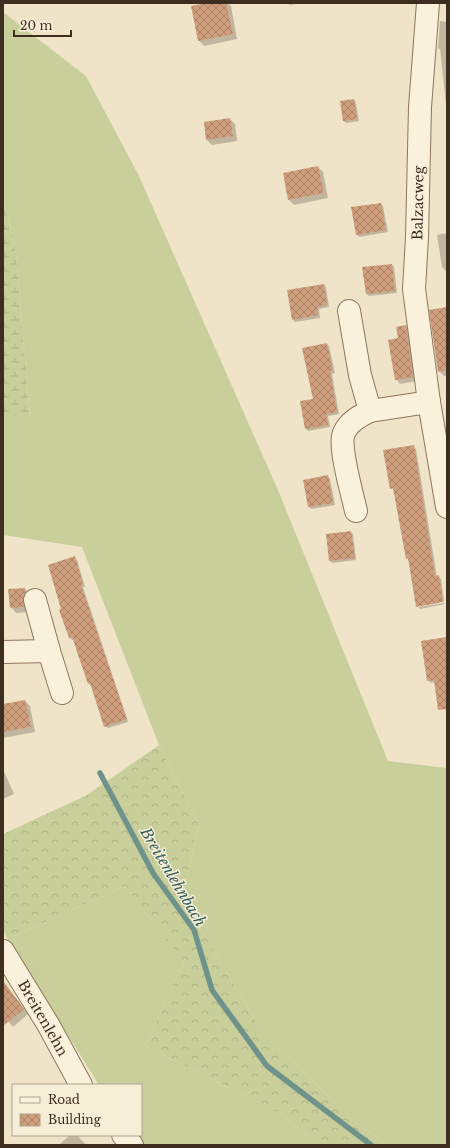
<svg xmlns="http://www.w3.org/2000/svg" width="450" height="1148" font-family="'Libre Baskerville',serif">
<style>
.grass{fill:#c9cf9b}
.forest{fill:url(#forest-crowns)}
.wetland{fill:url(#wetland-marsh)}
.shadow{fill:#0003}
.lines{fill:none;stroke-linecap:round;stroke-linejoin:round}
.stream{stroke:#6f938a;stroke-width:5.5}
.building{fill:url(#building-cross-hatch)}
.minor-casing{stroke:#8d765c;stroke-width:24}
.minor{stroke:#faf1dc;stroke-width:22}
.labels{text-anchor:middle;stroke-width:3;stroke-linejoin:round;paint-order:stroke}
.street-label{font-size:14px;fill:#3d2e20;stroke:#f7eed8}
.water-label{font-size:15px;font-style:italic;fill:#2f5d5a;stroke:#f7eed8}
</style>
<defs>
<pattern id="forest-crowns" width="20" height="18" patternUnits="userSpaceOnUse"><rect width="20" height="18" fill="#c9cf9b"/><path d="M2 6a3 3 0 1 1 6 0M12 15a3 3 0 1 1 6 0" fill="none" stroke="#aeb285"/></pattern>
<pattern id="wetland-marsh" width="20" height="14" patternUnits="userSpaceOnUse"><rect width="20" height="14" fill="#c9cf9b"/><path d="M1 5h8M5 5V1M11 12h8M15 12V8" fill="none" stroke="#aeb285"/></pattern>
<pattern id="building-cross-hatch" width="8" height="8" patternUnits="userSpaceOnUse"><rect width="8" height="8" fill="#cf9f7d"/><path d="M0 0l8 8M0 8l8-8" fill="none" stroke="#a98266"/></pattern>
</defs>
<rect width="100%" height="100%" fill="#f0e4c8"/>
<g class="grass">
<polygon points="3,12 86,76 139,176 278,490 388,761 447,768 447,1145 388,1145 355,1122 263,1033 182,898 199,825 159,745 82,547 3,535 3,413 30,417 16,253 3,197"/>
<polygon points="124,886 184,962 145,1046 281,1114 319,1145 143,1145 131,1135 141,1135 141,1085 99,1085 7,938 22,933"/>
</g>
<polygon class="forest" points="159,745 199,825 182,898 263,1033 355,1122 388,1145 319,1145 281,1114 145,1046 184,962 124,886 22,933 7,938 3,929 3,834 87,795"/>
<polygon class="wetland" points="3,197 16,253 30,418 3,413"/>
<g class="shadow">
<polygon points="212,3 228,3 231,6 237,39 204,46 199,40"/>
<polygon points="288,3 301,3 290,5"/>
<polygon points="440,21 447,22 447,114 440,49 438,48"/>
<polygon points="354,100 356,103 359,121 346,123 344,121"/>
<polygon points="230,119 235,124 237,141 212,145 207,140"/>
<polygon points="318,167 323,172 328,198 294,205 289,200"/>
<polygon points="381,204 383,206 388,232 359,237 357,234"/>
<polygon points="447,233 447,272 442,267 437,235"/>
<polygon points="392,265 394,267 397,293 369,296 367,294"/>
<polygon points="323,285 326,287 329,307 319,309 320,318 295,322 293,320"/>
<polygon points="447,308 447,376 444,376 439,371"/>
<polygon points="406,326 410,331 417,381 400,384 396,379 400,339"/>
<polygon points="326,344 329,346 335,373 332,374 339,414 328,416 330,427 308,431 306,428"/>
<polygon points="413,446 416,449 437,577 441,579 444,601 418,606 418,607 410,561 407,558 395,490 391,488"/>
<polygon points="328,476 330,479 335,505 311,509 309,507"/>
<polygon points="351,532 353,534 356,560 332,563 330,561"/>
<polygon points="74,558 77,560 85,587 83,587 128,722 108,728 105,726 91,686 89,683 74,640 72,640 70,638 63,610"/>
<polygon points="25,589 30,594 29,612 16,613 11,607"/>
<polygon points="444,603 445,604 420,609 419,607"/>
<polygon points="447,638 447,702 435,682 431,683 428,680"/>
<polygon points="25,701 30,706 35,732 3,738 3,705"/>
<polygon points="3,769 14,794 3,799"/>
<polygon points="3,981 28,1014 13,1027 3,1015"/>
<polygon points="70,1135 77,1135 86,1145 59,1145"/>
</g>
<g class="lines">
<polyline class="stream" points="100,773 153,873 194,930 212,990 267,1066 371,1145"/>
</g>
<g class="building">
<polygon points="207,3 226,3 233,34 198,41 191,6"/>
<polygon points="354,99 357,119 343,121 340,101"/>
<polygon points="230,118 233,136 206,140 204,122"/>
<polygon points="318,166 324,193 288,200 283,173"/>
<polygon points="381,203 386,230 356,235 351,207"/>
<polygon points="392,264 395,291 366,294 362,267"/>
<polygon points="324,284 327,305 317,307 318,315 292,320 287,290"/>
<polygon points="447,307 447,370 438,372 429,310"/>
<polygon points="406,325 413,377 395,380 388,340 398,338 396,327"/>
<polygon points="327,343 333,371 330,371 337,412 326,414 328,425 305,429 300,401 313,399 302,348"/>
<polygon points="414,445 435,576 439,575 443,602 416,607 408,558 406,559 393,488 390,489 383,450"/>
<polygon points="328,475 333,503 308,507 303,480"/>
<polygon points="351,531 355,558 329,561 326,534"/>
<polygon points="75,556 83,584 81,585 127,719 104,727 90,683 88,684 72,637 69,638 59,610 61,609 48,565"/>
<polygon points="25,588 25,592 23,597 24,607 10,608 8,589"/>
<polygon points="447,637 447,709 438,710 434,680 427,681 421,641"/>
<polygon points="25,700 31,727 3,732 3,704"/>
<polygon points="3,981 24,1009 3,1026"/>
</g>
<g class="lines">
<defs>
<g id="minor">
<polyline points="428,3 420,107 417,237 414,289 429,402 447,507"/>
<polyline points="349,311 360,375 370,411 429,402"/>
<path d="M356 511C352 493 340 452 343 436 346 424 359 416 370 411"/>
<polyline points="35,600 49,651"/>
<polyline points="3,652 49,651 62,693"/>
<polyline points="3,951 49,1026 81,1085"/>
<polyline points="123,1135 132,1145"/>
</g>
</defs>
<use href="#minor" class="minor-casing"/>
<use href="#minor" class="minor"/>
</g>
<g class="labels">
<g class="street-label">
<text transform="translate(418 203) rotate(-89)" y="5">Balzacweg</text>
<text transform="translate(43 1018) rotate(60)" y="5">Breitenlehn</text>
</g>
<g class="water-label">
<text transform="translate(173 877) rotate(59)" y="5">Breitenlehnbach</text>
</g>
</g>
<rect width="450" height="1148" fill="none" stroke="#3d2e20" stroke-width="8"/>
<rect x="12" y="1084" width="130" height="52" fill="#f7eed8" stroke="#ada18e"/>
<rect x="20" y="1097" width="20" height="6" fill="#faf1dc" stroke="#ada18e"/>
<text x="48" y="1104" font-size="12" fill="#3d2e20">Road</text>
<rect x="20" y="1114" width="20" height="12" fill="url(#building-cross-hatch)" stroke="#ada18e"/>
<text x="48" y="1124" font-size="12" fill="#3d2e20">Building</text>
<path d="M14 30v6h57v-6" fill="none" stroke="#3d2e20" stroke-width="2"/>
<text x="20" y="30" font-size="12" fill="#3d2e20" stroke="#f7eed8" stroke-width="3" paint-order="stroke">20 m</text>
</svg>
